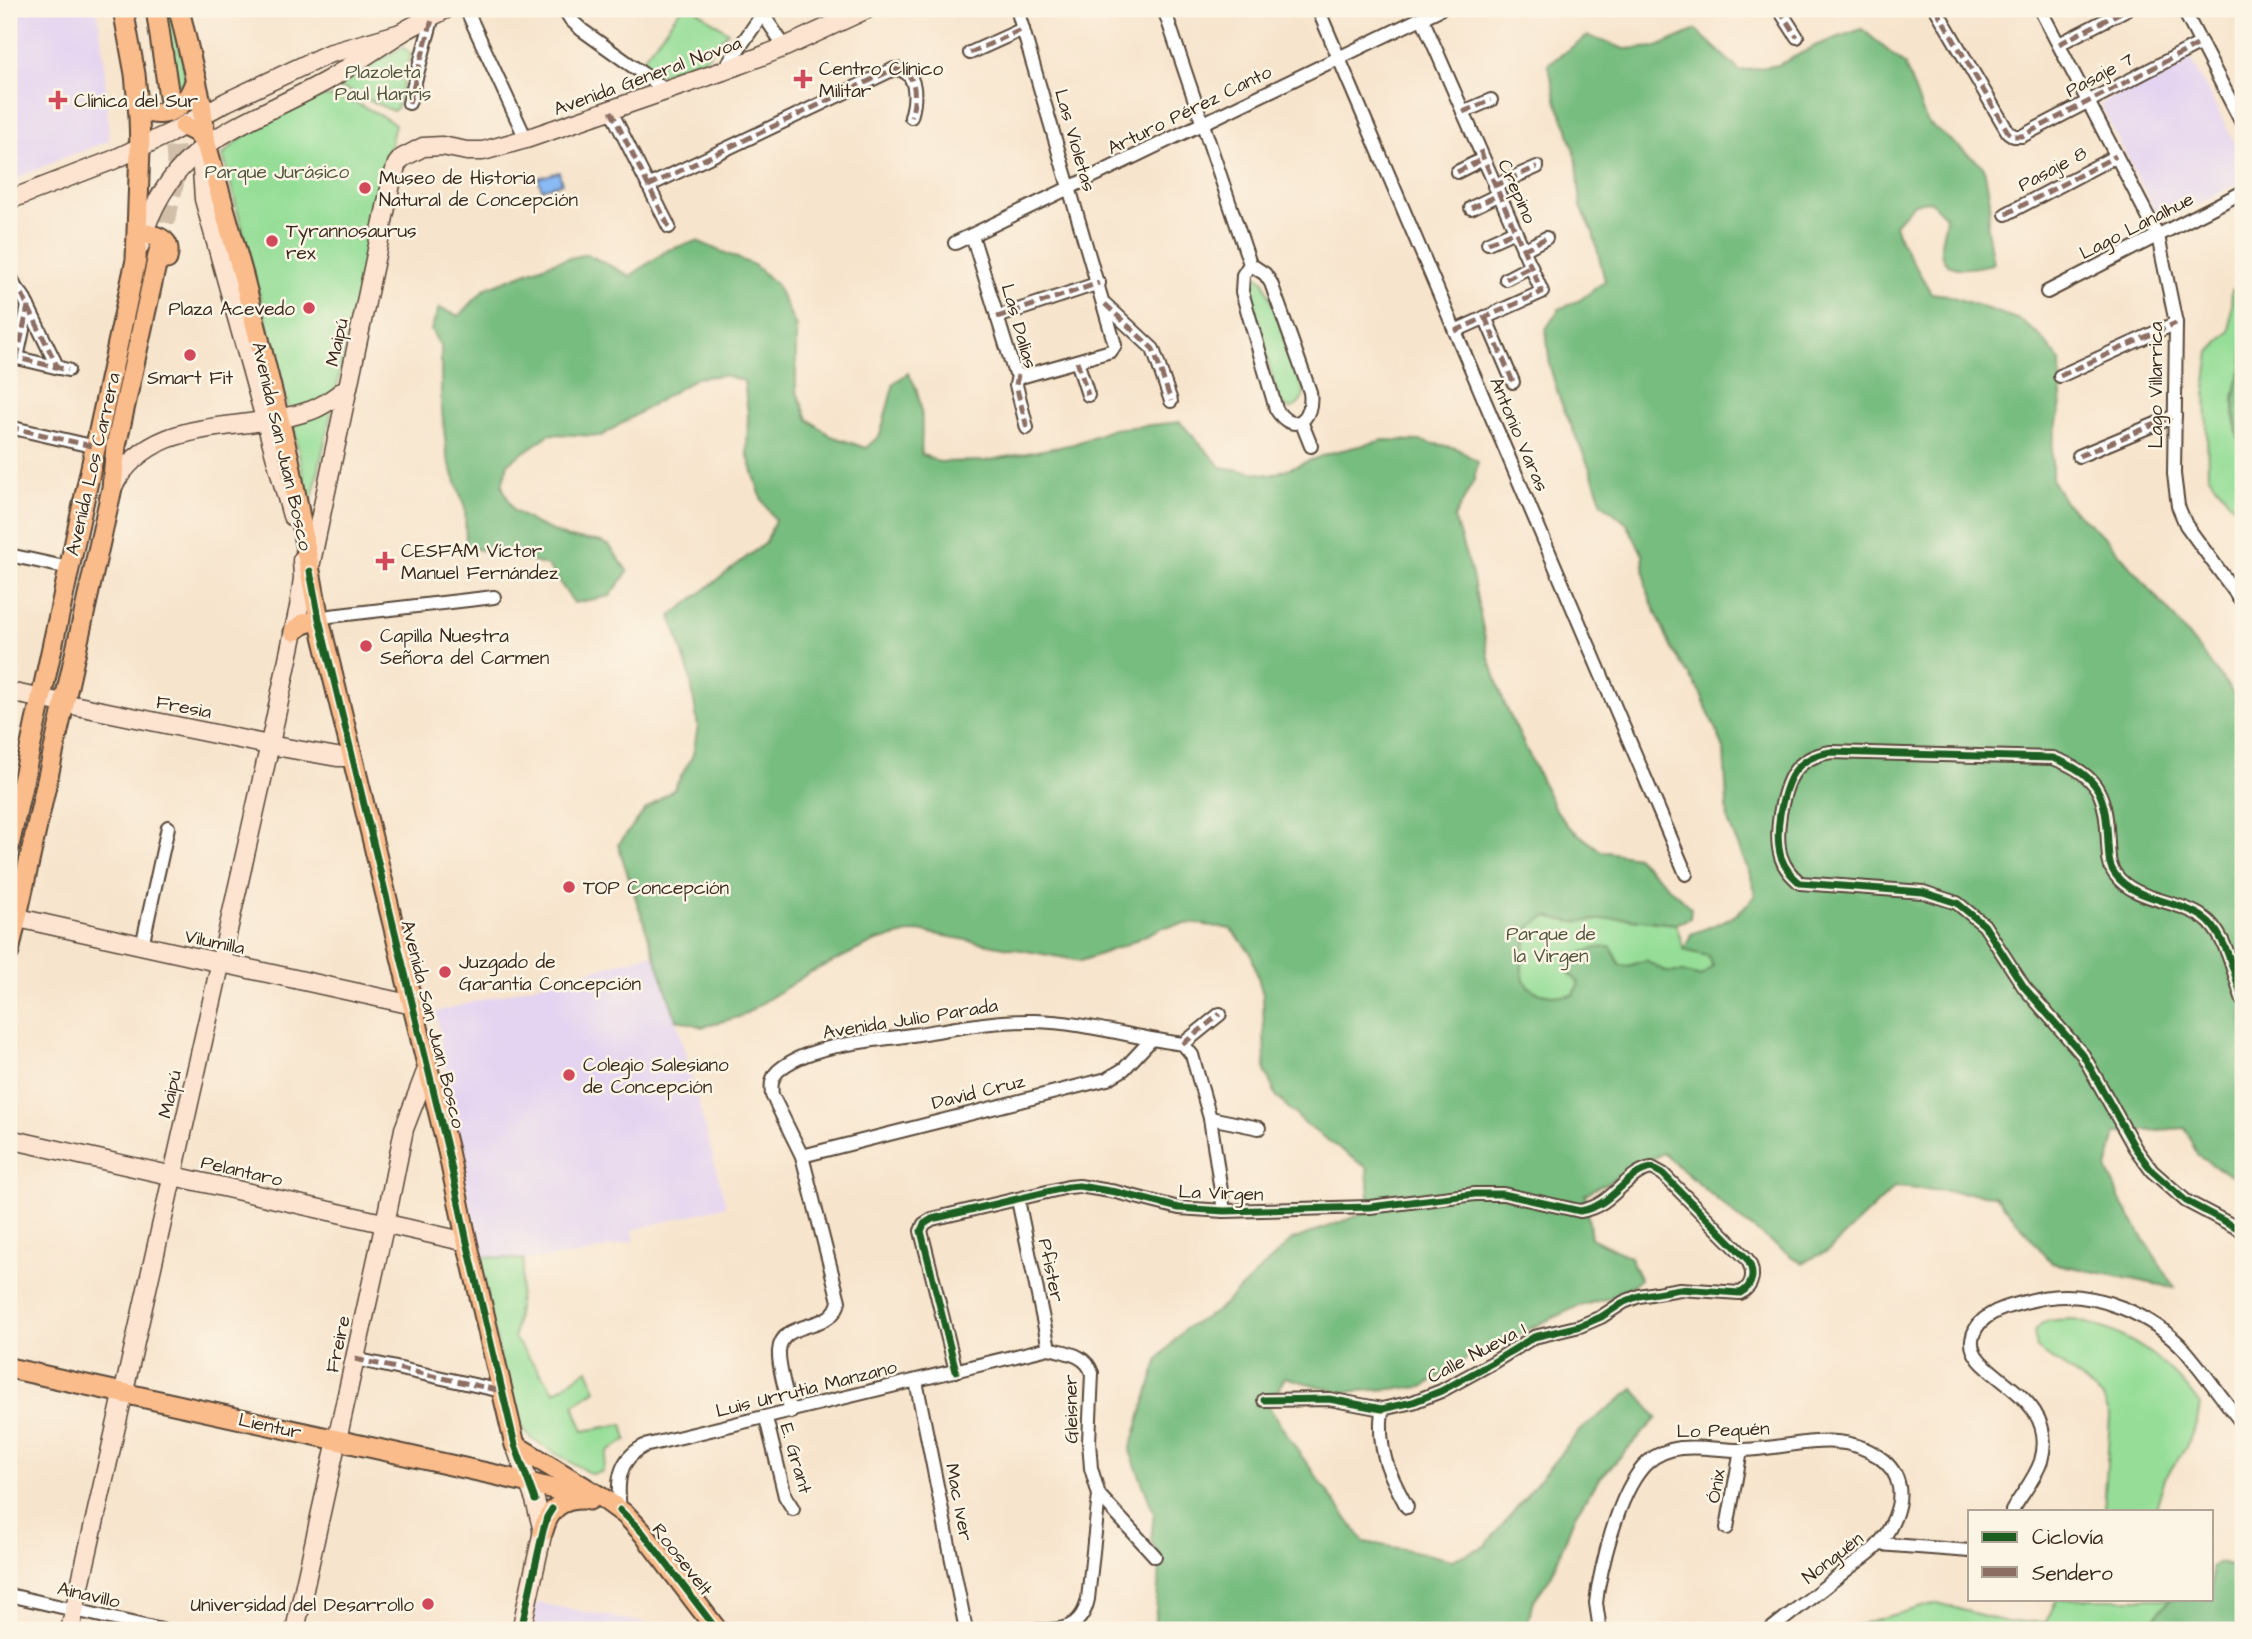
<svg xmlns="http://www.w3.org/2000/svg" width="2252" height="1639" font-family="'Architects Daughter',sans-serif">
<style>
.built{fill:#e4d3f1}
.green{fill:#96de98;stroke:#68845b;stroke-width:2}
.forest{fill:#78bd80;stroke:#5a744f;stroke-width:2}
.water{fill:#89baf5;stroke:#62728a;stroke-width:2}
.lines{fill:none;stroke-linecap:round;stroke-linejoin:round}
.primary-tunnel{stroke:#d1bfa9;stroke-width:19;stroke-dasharray:19 10;stroke-linecap:butt}
.street-casing{stroke:#574638;stroke-width:16}
.secondary-casing{stroke:#574638;stroke-width:21}
.primary-casing{stroke:#574638;stroke-width:23}
.street{stroke:#fff;stroke-width:12}
.secondary{stroke:#fde4d1;stroke-width:18}
.primary{stroke:#fabc8b;stroke-width:19}
.quiet{stroke:#8d6e63;stroke-width:5;stroke-dasharray:10 5;stroke-linecap:butt}
.cycleway-casing{stroke:#fcf5e5;stroke-width:11}
.cycleway{stroke:#1b5e20;stroke-width:7}
.poi-dot{fill:#d1495b;stroke:#fcf5e5;stroke-width:2.5}
.labels{text-anchor:middle;stroke-width:5;stroke-linejoin:round;paint-order:stroke}
.poi-label{font-size:19px;fill:#3b2a1e;stroke:#fcf5e5;text-anchor:start}
.park-label{font-size:19px;fill:#52573c;stroke:#fcf5e5}
.street-label{font-size:19px;fill:#3b2a1e;stroke:#fcf5e5}
</style>
<rect width="100%" height="100%" fill="#fcf5e5"/>
<filter id="ink" filterUnits="userSpaceOnUse"><feTurbulence type="fractalNoise" baseFrequency=".0143" numOctaves="2"/><feDisplacementMap in="SourceGraphic" scale="14" xChannelSelector="R" yChannelSelector="G"/><feConvolveMatrix kernelMatrix="1 2 1 2 8 2 1 2 1" color-interpolation-filters="sRGB"/></filter>
<filter id="wash" filterUnits="userSpaceOnUse"><feTurbulence type="fractalNoise" baseFrequency=".00686" numOctaves="4" result="noise"/><feDisplacementMap in="SourceGraphic" scale="28" xChannelSelector="R" yChannelSelector="G"/><feGaussianBlur stdDeviation="1.57" result="paint"/><feColorMatrix in="noise" values="0 0 0 0 0 0 0 0 0 0 0 0 0 0 0 0 0 1.4 0 .05"/><feComposite in="paint" operator="in"/></filter>
<g filter="url(#wash)">
<rect width="100%" height="100%" fill="#f7e4cc"/>
<g class="built">
<polygon points="9,9 97,9 104,58 109,141 60,159 9,182"/>
<polygon points="2190,57 2243,159 2243,181 2161,223 2100,104"/>
<polygon points="661,952 676,1019 726,1206 632,1230 635,1241 577,1255 524,1260 478,1256 436,1012"/>
<polygon points="537,1603 682,1630 531,1630"/>
</g>
<g class="green">
<polygon points="163,9 171,9 187,83 177,95"/>
<polygon points="681,9 695,9 728,32 706,58 650,79 638,65"/>
<polygon points="403,47 411,54 397,108 393,111 344,89 330,89 329,85"/>
<path d="M322 96C349 97 372 110 395 124L308 518 304 479 293 425 223 155C249 127 286 108 322 96Z"/>
<path d="M1255 274 1264 281 1304 392C1303 401 1299 406 1290 409L1280 403 1248 291 1249 276Z"/>
<polygon points="2232,290 2243,291 2243,366 2234,396 2234,419 2243,454 2243,518 2208,475 2206,382 2210,352 2230,331"/>
<path d="M1547 916 1572 922 1623 918 1676 924 1684 950 1708 956 1713 967 1701 977 1682 972H1666L1646 960 1628 966 1619 965 1580 983 1573 995C1563 997 1556 996 1546 994 1508 989 1524 951 1530 927Z"/>
<polygon points="478,1256 524,1260 514,1338 555,1392 588,1369 596,1390 574,1405 583,1431 623,1424 627,1440 608,1451 602,1472 591,1474 533,1440 513,1418"/>
<path d="M2068 1319C2123 1328 2169 1360 2200 1405L2197 1422 2185 1449 2165 1478 2156 1508 2159 1511H2104L2110 1416 2103 1398 2080 1378 2037 1349 2034 1332C2042 1319 2054 1320 2068 1319Z"/>
<polygon points="2057,1599 2170,1599 2144,1630 1846,1630 1871,1621 1937,1603 2006,1622 2046,1622"/>
</g>
<g class="forest">
<path d="M1862 29 1905 65 1926 121 1984 167 1990 201 1987 228 1993 264C1976 267 1945 277 1941 251 1940 241 1945 227 1946 217L1930 201 1914 203 1895 224 1900 240 1931 293 1947 295 2022 321 2043 339 2060 361 2061 404 2052 446V480L2066 504 2105 537 2171 614 2243 705V1183L2198 1156 2185 1128 2116 1133 2107 1169 2122 1204 2175 1288 2052 1263 1995 1195 1895 1187 1828 1251 1801 1263 1742 1221 1663 1153 1585 1194 1591 1238 1630 1257 1640 1279 1620 1295 1576 1307 1467 1358 1423 1387 1339 1392 1285 1377 1269 1407 1295 1447 1364 1542 1409 1550 1452 1560 1485 1546 1580 1430 1634 1389 1657 1418 1601 1477 1576 1513 1551 1576 1532 1603 1527 1630H1154L1160 1567 1151 1538 1154 1513 1130 1451 1159 1358 1185 1329 1217 1311 1292 1240 1370 1211 1367 1168 1305 1124 1277 1097 1265 1071 1263 995 1251 953 1231 929 1193 923 1163 927 1125 945 1081 961 918 931 876 941 809 973 742 1016 702 1027 676 1019 618 845 645 810 674 789 693 755 698 726 690 676 671 616 766 542 775 520 762 500 747 453 748 413 744 381 723 375 696 378 601 436 550 434 508 463 502 486 513 510 534 523 568 538 598 541 609 545 628 572 610 596 574 603 548 566 515 557 466 547 465 508 447 456 441 402V347L431 330 439 308 459 316 486 288 557 261 587 254 630 276 668 250 697 241 754 265 776 284 796 327V390L808 419 831 436 866 448 880 435 894 383 908 373C925 398 922 425 921 454L939 462 985 461 1074 444 1113 429 1180 422 1221 467 1271 475 1330 453 1384 440 1420 441 1456 448 1478 462 1474 480 1454 518 1472 575 1489 658 1505 705 1554 807 1568 826 1601 851 1636 857 1691 908 1690 918 1676 924 1623 918 1572 922 1547 916 1530 927C1524 951 1509 989 1546 994 1556 996 1563 997 1573 995L1579 983 1564 968C1575 953 1593 947 1611 947L1620 965 1628 966 1646 960 1666 972H1682L1701 977 1713 966 1708 956 1684 950 1691 934C1716 925 1740 917 1755 895L1753 882 1728 821 1724 749 1699 690 1672 649 1651 601 1646 586 1643 555 1627 524 1602 503 1590 469 1560 400 1550 367 1546 329 1559 309 1580 300 1605 281 1593 232 1581 207 1577 162 1567 126 1557 103 1548 64 1588 36 1625 49 1657 47 1696 30 1740 71 1779 65 1817 45Z"/>
<path d="M2243 366V454C2233 425 2230 395 2243 366Z"/>
<polygon points="2219,1562 2243,1569 2243,1630 2144,1630 2170,1599 2212,1599 2212,1567"/>
</g>
<polygon class="water" points="559,172 562,183 542,189 538,178"/>
</g>
<g filter="url(#ink)">
<g class="lines">
<polyline class="primary-tunnel" points="159,251 175,181 176,160 172,114"/>
<defs>
<g id="street">
<polyline points="466,9 526,139"/>
<polyline points="564,9 571,20 582,30 667,91"/>
<polyline points="1017,9 1115,345 1111,351 1024,376 1018,375"/>
<path d="M1164 9 1250 264 1265 274 1271 283 1310 392C1314 420 1293 436 1276 409L1242 292 1243 275 1250 264"/>
<polyline points="1318,9 1686,874"/>
<polyline points="1779,9 1797,37"/>
<polyline points="1936,9 2008,132 2014,136 2022,136 2201,43"/>
<polyline points="2040,9 2158,236 2176,323 2174,474 2178,506 2186,525 2243,603"/>
<polyline points="2183,9 2243,125"/>
<polyline points="762,13 785,47"/>
<polyline points="1422,18 1542,292 1455,331"/>
<polyline points="2059,44 2127,9"/>
<polyline points="970,53 1023,29"/>
<polyline points="723,71 766,9"/>
<polyline points="409,103 433,16"/>
<polyline points="611,111 669,227"/>
<polyline points="1463,112 1491,100"/>
<polyline points="1457,172 1483,159"/>
<path d="M648 186 894 69C919 69 916 100 911 117"/>
<polyline points="1494,186 1537,167"/>
<polyline points="1471,208 1498,195"/>
<polyline points="2006,214 2116,156"/>
<polyline points="972,235 1013,368 1018,375 1016,385 1027,428"/>
<polyline points="955,243 1440,9"/>
<polyline points="1488,243 1515,231"/>
<polyline points="1523,250 1546,238"/>
<polyline points="9,273 16,289"/>
<polyline points="1506,279 1531,266"/>
<polyline points="9,287 19,291 23,296 58,368"/>
<polyline points="2047,292 2243,192"/>
<polyline points="1105,304 1153,349 1171,401"/>
<polyline points="997,317 1099,283"/>
<polyline points="1485,317 1513,382"/>
<polyline points="9,356 68,370"/>
<polyline points="17,358 28,306"/>
<polyline points="1077,361 1088,395"/>
<polyline points="2060,376 2176,323"/>
<polyline points="1301,421 1311,446"/>
<polyline points="9,427 96,447"/>
<polyline points="2079,456 2175,416"/>
<polyline points="9,555 69,568"/>
<polyline points="319,619 330,616 494,597"/>
<polyline points="142,946 168,827"/>
<path d="M2243 1000C2234 975 2228 941 2209 922 2184 899 2135 903 2115 874 2108 865 2109 855 2108 844 2106 796 2100 775 2053 758L1831 752C1793 758 1786 781 1780 814 1778 827 1777 844 1781 857 1785 869 1792 876 1800 883L1923 892 1957 903 1984 925 2024 987 2083 1055 2135 1148 2152 1171 2186 1201 2243 1231"/>
<polyline points="1183,1044 1220,1014"/>
<polyline points="1210,1118 1259,1128"/>
<polyline points="802,1156 1107,1079 1124,1069 1151,1040"/>
<polyline points="1018,1200 1049,1348"/>
<polyline points="355,1359 502,1391"/>
<path d="M956 1371 921 1231 924 1224 932 1219 1068 1187 1079 1186 1116 1192 1179 1208 1224 1211 1370 1207 1475 1194H1503L1580 1211C1614 1206 1625 1172 1652 1168L1663 1174 1747 1259C1755 1272 1754 1286 1740 1293L1680 1289 1639 1296 1624 1302 1601 1317 1580 1326 1534 1337 1492 1363 1441 1391 1413 1402 1382 1409 1329 1399 1264 1400"/>
<polyline points="916,1381 966,1630"/>
<path d="M1382 1409C1377 1450 1388 1472 1407 1507"/>
<path d="M791 1412C787 1395 778 1368 779 1351 781 1318 834 1333 839 1301L802 1156 772 1095C771 1086 771 1078 778 1071 808 1044 873 1041 912 1035 952 1029 993 1020 1035 1021 1084 1022 1134 1038 1183 1044L1192 1055 1210 1118 1224 1211"/>
<polyline points="766,1418 785,1496 793,1509"/>
<polyline points="1099,1495 1155,1556"/>
<path d="M620 1510C617 1484 617 1460 644 1446L1049 1348"/>
<path d="M2012 1511C2021 1495 2035 1479 2041 1461 2061 1392 1968 1377 1972 1340 1975 1319 1995 1310 2014 1305 2025 1302 2038 1298 2050 1297 2097 1291 2152 1315 2184 1349 2205 1373 2223 1400 2243 1424"/>
<polyline points="1727,1528 1741,1450"/>
<polyline points="1879,1544 1970,1551"/>
<polyline points="9,1595 162,1630"/>
<path d="M1019 1630C1050 1629 1080 1637 1088 1599L1099 1495 1091 1468 1089 1442 1092 1373C1086 1354 1066 1353 1049 1348"/>
<path d="M1600 1630 1596 1603 1598 1588C1605 1553 1621 1486 1648 1462 1674 1439 1709 1450 1740 1450 1786 1450 1838 1427 1879 1457 1889 1464 1897 1474 1899 1487 1902 1506 1891 1530 1878 1545 1869 1555 1855 1563 1845 1571 1820 1591 1795 1610 1770 1630"/>
</g>
<g id="secondary">
<polyline points="206,144 202,170 204,199 292,516"/>
<polyline points="9,200 113,160 170,133 226,102 328,54 401,33"/>
<path d="M140 245C170 138 243 128 328 80 352 66 375 49 399 34 414 25 431 17 446 9"/>
<path d="M112 488C152 413 237 434 306 412 321 408 335 397 348 387"/>
<polyline points="310,567 392,179 397,164 402,158 423,147 442,146 467,151 483,151 526,139 723,71 785,47 867,9"/>
<polyline points="9,692 269,745 337,757 352,757"/>
<polyline points="9,916 413,1005"/>
<polyline points="9,1139 467,1242"/>
<polyline points="515,1445 535,1500 543,1531 521,1630"/>
<polyline points="70,1630 268,753 299,607 303,578 302,560"/>
<polyline points="295,1630 388,1209 404,1129 427,1069"/>
</g>
<g id="primary">
<polyline points="156,9 169,97"/>
<polyline points="179,9 201,102 206,144 243,275 289,459 319,619 448,1151 467,1242 515,1445 604,1499 626,1515 643,1533 717,1630"/>
<path d="M138 100C147 121 172 115 185 100 191 94 193 87 196 79"/>
<polyline points="184,126 196,132 206,144"/>
<path d="M143 233C160 237 172 239 167 259"/>
<polyline points="294,631 303,624 319,619"/>
<polyline points="9,846 136,260 140,148 139,116 135,74 123,9"/>
<polyline points="9,952 112,488 116,446 159,251"/>
<polyline points="9,1368 496,1475 562,1491 589,1500"/>
<path d="M543 1531C549 1509 561 1498 585 1499"/>
</g>
</defs>
<use href="#street" class="street-casing"/>
<use href="#secondary" class="secondary-casing"/>
<use href="#primary" class="primary-casing"/>
<use href="#street" class="street"/>
<use href="#secondary" class="secondary"/>
<use href="#primary" class="primary"/>
<g class="quiet">
<polyline points="1779,9 1797,37"/>
<polyline points="1936,9 2008,132 2014,136 2022,136 2201,43"/>
<polyline points="2059,44 2127,9"/>
<polyline points="970,53 1023,29"/>
<polyline points="409,103 433,16"/>
<polyline points="611,111 669,227"/>
<polyline points="1463,112 1491,100"/>
<polyline points="1457,172 1483,159"/>
<path d="M648 186 894 69C919 69 916 100 911 117"/>
<polyline points="1494,186 1537,167"/>
<polyline points="1471,208 1498,195"/>
<polyline points="2006,214 2116,156"/>
<polyline points="1488,243 1515,231"/>
<polyline points="1523,250 1546,238"/>
<polyline points="9,273 16,289"/>
<polyline points="1506,279 1531,266"/>
<polyline points="9,287 19,291 23,296 58,368"/>
<polyline points="1105,304 1153,349 1171,401"/>
<polyline points="997,317 1099,283"/>
<polyline points="1485,317 1513,382"/>
<polyline points="1455,331 1542,292 1479,148"/>
<polyline points="9,356 68,370"/>
<polyline points="17,358 28,306"/>
<polyline points="1077,361 1088,395"/>
<polyline points="1018,375 1016,385 1027,428"/>
<polyline points="2060,376 2176,323"/>
<polyline points="9,427 96,447"/>
<polyline points="2079,456 2175,416"/>
<polyline points="1183,1044 1220,1014"/>
<polyline points="355,1359 502,1391"/>
</g>
<defs>
<g id="cycleway">
<polyline points="310,571 319,619 448,1151 467,1242 515,1445 535,1500"/>
<path d="M2243 1000C2234 975 2228 941 2209 922 2184 899 2135 903 2115 874 2108 865 2109 855 2108 844 2106 796 2100 775 2053 758L1831 752C1793 758 1786 781 1780 814 1778 827 1777 844 1781 857 1785 869 1792 876 1800 883L1923 892 1957 903 1984 925 2024 987 2083 1055 2135 1148 2152 1171 2186 1201 2243 1231"/>
<path d="M956 1371 921 1231 924 1224 932 1219 1068 1187 1079 1186 1116 1192 1179 1208 1224 1211 1370 1207 1475 1194H1503L1580 1211C1614 1206 1625 1172 1652 1168L1663 1174 1747 1259C1755 1272 1754 1286 1740 1293L1680 1289 1639 1296 1624 1302 1601 1317 1580 1326 1534 1337 1492 1363 1441 1391 1413 1402 1382 1409 1329 1399 1264 1400"/>
<polyline points="620,1510 643,1533 717,1630"/>
<polyline points="521,1630 543,1531 547,1517 552,1509"/>
</g>
</defs>
<use href="#cycleway" class="cycleway-casing"/>
<use href="#cycleway" class="cycleway"/>
</g>
</g>
<g class="poi-dot">
<path d="M799.5 68.5h7v7h7v7h-7v7h-7v-7h-7v-7h7z"/>
<path d="M54.5 89.5h7v7h7v7h-7v7h-7v-7h-7v-7h7z"/>
<circle cx="365" cy="188" r="7"/>
<circle cx="272" cy="241" r="7"/>
<circle cx="309" cy="308" r="7"/>
<circle cx="190" cy="355" r="7"/>
<path d="M381.5 550.5h7v7h7v7h-7v7h-7v-7h-7v-7h7z"/>
<circle cx="366" cy="646" r="7"/>
<circle cx="569" cy="887" r="7"/>
<circle cx="445" cy="972" r="7"/>
<circle cx="569" cy="1075" r="7"/>
<circle cx="428" cy="1604" r="7"/>
</g>
<g class="labels">
<g class="poi-label">
<text x="819" y="75">Centro Clínico<tspan x="819" dy="22">Militar</tspan></text>
<text x="74" y="107">Clínica del Sur</text>
<text x="379" y="184">Museo de Historia<tspan x="379" dy="22">Natural de Concepción</tspan></text>
<text x="286" y="237">Tyrannosaurus<tspan x="286" dy="22">rex</tspan></text>
<text x="295" y="315" text-anchor="end">Plaza Acevedo</text>
<text x="190" y="384" text-anchor="middle">Smart Fit</text>
<text x="401" y="557">CESFAM Víctor<tspan x="401" dy="22">Manuel Fernández</tspan></text>
<text x="380" y="642">Capilla Nuestra<tspan x="380" dy="22">Señora del Carmen</tspan></text>
<text x="583" y="894">TOP Concepción</text>
<text x="459" y="968">Juzgado de<tspan x="459" dy="22">Garantía Concepción</tspan></text>
<text x="583" y="1071">Colegio Salesiano<tspan x="583" dy="22">de Concepción</tspan></text>
<text x="414" y="1611" text-anchor="end">Universidad del Desarrollo</text>
</g>
<g class="park-label">
<text x="383" y="78">Plazoleta<tspan x="383" dy="22">Paul Harris</tspan></text>
<text x="277" y="178">Parque Jurásico</text>
<text x="1551" y="940">Parque de<tspan x="1551" dy="22">la Virgen</tspan></text>
</g>
<g class="street-label">
<text transform="translate(2099 74) rotate(-28)" y="7">Pasaje 7</text>
<text transform="translate(647 75) rotate(-20)" y="7">Avenida General Novoa</text>
<text transform="translate(1189 109) rotate(-26)" y="7">Arturo Pérez Canto</text>
<text transform="translate(1076 140) rotate(74)" y="7">Las Violetas</text>
<text transform="translate(2052 168) rotate(-28)" y="7">Pasaje 8</text>
<text transform="translate(1518 191) rotate(66)" y="7">Crepino</text>
<text transform="translate(2136 225) rotate(-27)" y="7">Lago Lanalhue</text>
<text transform="translate(1020 326) rotate(74)" y="7">Las Dalias</text>
<text transform="translate(336 342) rotate(-78)" y="7">Maipú</text>
<text transform="translate(2155 385) rotate(-90)" y="7">Lago Villarrica</text>
<text transform="translate(1520 434) rotate(67)" y="7">Antonio Varas</text>
<text transform="translate(283 446) rotate(77)" y="7">Avenida San Juan Bosco</text>
<text transform="translate(92 464) rotate(-77)" y="7">Avenida Los Carrera</text>
<text transform="translate(184 706) rotate(11)" y="7">Fresia</text>
<text transform="translate(215 941) rotate(12)" y="7">Vilumilla</text>
<text transform="translate(910 1018) rotate(-9)" y="7">Avenida Julio Parada</text>
<text transform="translate(434 1024) rotate(76)" y="7">Avenida San Juan Bosco</text>
<text transform="translate(978 1091) rotate(-14)" y="7">David Cruz</text>
<text transform="translate(169 1094) rotate(-77)" y="7">Maipú</text>
<text transform="translate(242 1170) rotate(13)" y="7">Pelantaro</text>
<text transform="translate(1221 1192) rotate(2)" y="7">La Virgen</text>
<text transform="translate(1052 1270) rotate(78)" y="7">Pfister</text>
<text transform="translate(337 1344) rotate(-78)" y="7">Freire</text>
<text transform="translate(1476 1352) rotate(-28)" y="7">Calle Nueva 1</text>
<text transform="translate(806 1388) rotate(-14)" y="7">Luis Urrutia Manzano</text>
<text transform="translate(1070 1409) rotate(-91)" y="7">Gleisner</text>
<text transform="translate(270 1425) rotate(12)" y="7">Lientur</text>
<text transform="translate(1723 1429) rotate(-2)" y="7">Lo Pequén</text>
<text transform="translate(797 1458) rotate(74)" y="7">E. Grant</text>
<text transform="translate(1715 1486) rotate(-80)" y="7">Ónix</text>
<text transform="translate(960 1502) rotate(79)" y="7">Mac Iver</text>
<text transform="translate(1832 1557) rotate(-38)" y="7">Nonguén</text>
<text transform="translate(683 1559) rotate(52)" y="7">Roosevelt</text>
<text transform="translate(89 1594) rotate(13)" y="7">Ainavillo</text>
</g>
</g>
<rect width="2252" height="1639" fill="none" stroke="#fcf5e5" stroke-width="35"/>
<rect x="1968" y="1510" width="245" height="91" fill="#fcf5e5" stroke="#afa495" stroke-width="2"/>
<rect x="1982" y="1532" width="35" height="10" fill="#1b5e20" stroke="#afa495" stroke-width="2"/>
<text x="2032" y="1544" font-size="21" fill="#3b2a1e">Ciclovía</text>
<rect x="1982" y="1567" width="35" height="10" fill="#8d6e63" stroke="#afa495" stroke-width="2"/>
<text x="2032" y="1580" font-size="21" fill="#3b2a1e">Sendero</text>
</svg>
